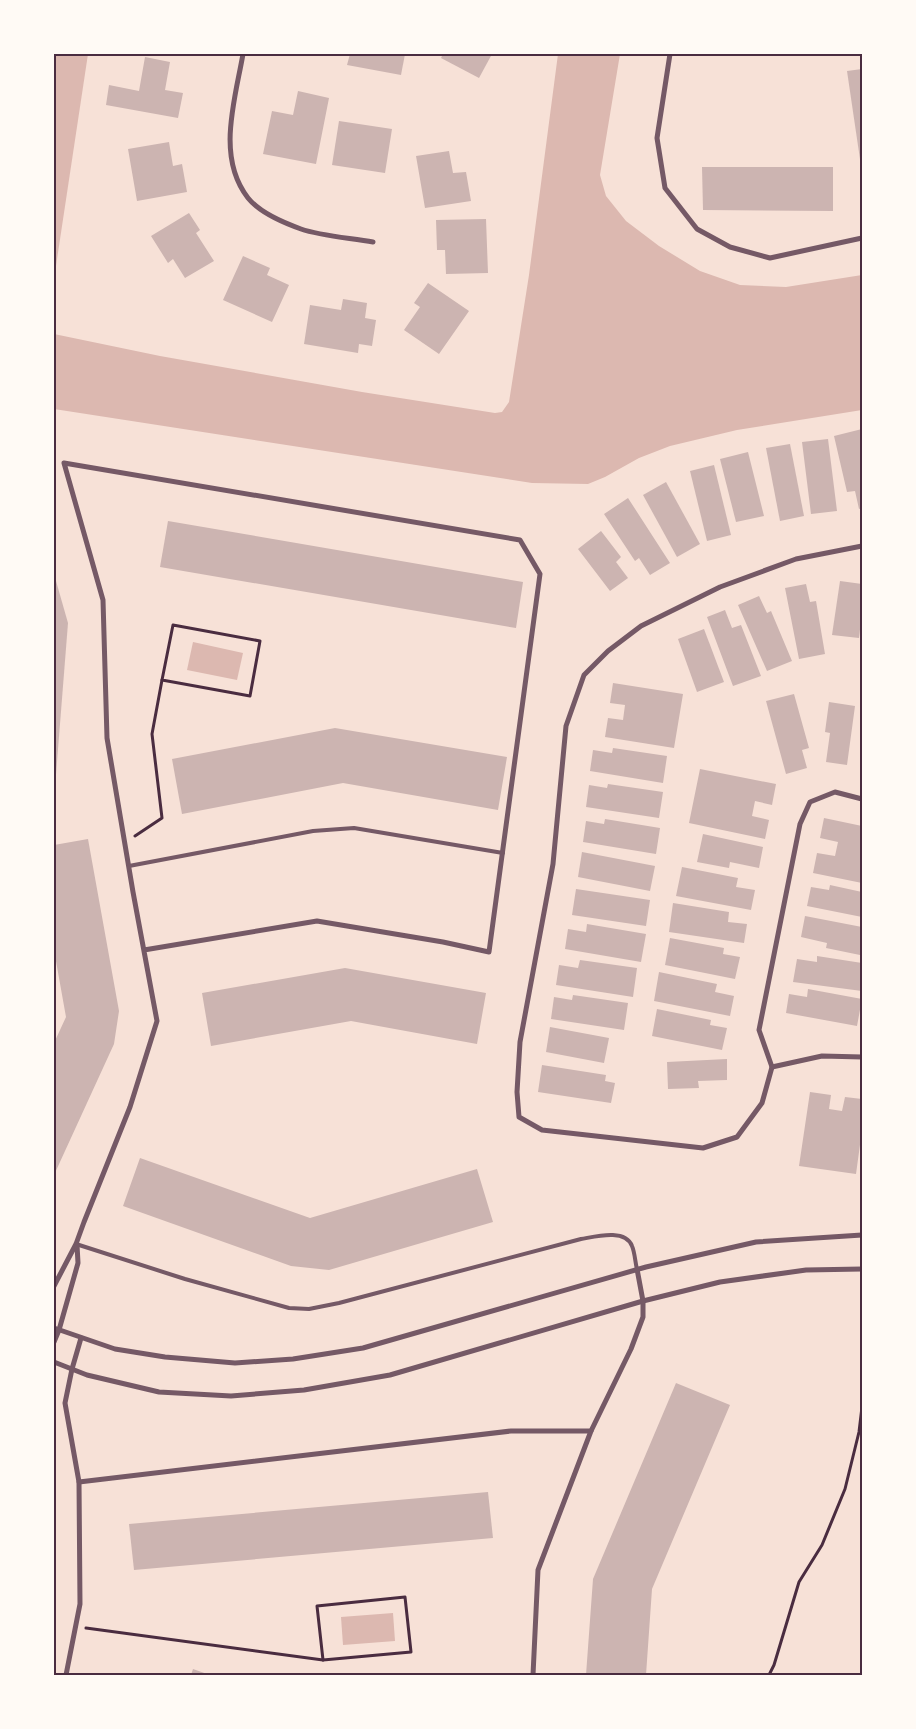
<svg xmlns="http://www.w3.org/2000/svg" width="916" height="1729" font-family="Cabin,sans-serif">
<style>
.water{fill:#dcb8b0}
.building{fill:#ccb4b1}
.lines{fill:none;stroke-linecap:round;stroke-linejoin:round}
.path{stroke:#4a2c40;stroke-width:3}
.service{stroke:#755966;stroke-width:4}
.minor{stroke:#755966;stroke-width:5}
.neatline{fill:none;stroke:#4a2c40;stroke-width:2}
</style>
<rect width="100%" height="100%" fill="#f7e1d7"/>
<g class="water">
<polygon points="54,54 88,54 54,279"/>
<polygon points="558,54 620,54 600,175 606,196 626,221 659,246 700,271 740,285 786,287 862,275 862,410 737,430 670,446 639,458 605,477 588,484 532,483 54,409 54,334 160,356 362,392 495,413 502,412 509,402 529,275"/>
<polygon points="193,642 243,653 237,680 187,670"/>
<polygon points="393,1613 395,1641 343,1645 341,1617"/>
</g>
<g class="building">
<polygon points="350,54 405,54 401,75 347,65"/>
<polygon points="443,54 492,54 479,78 441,58"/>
<polygon points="145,57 170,62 165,90 183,93 178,118 106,105 109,85 139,91"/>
<polygon points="862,69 862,166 861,166 847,71"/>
<polygon points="298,91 329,98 316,164 263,154 272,111 293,115"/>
<polygon points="339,121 392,129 385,173 332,165"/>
<polygon points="169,142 173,166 182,164 187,192 137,201 128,149"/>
<polygon points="449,151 453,173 466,172 471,201 425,208 416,156"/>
<polygon points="702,167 833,167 833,211 703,210"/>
<polygon points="189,213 200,230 196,233 214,261 185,278 173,259 168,263 151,236"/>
<polygon points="486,219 488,273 446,274 445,250 437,250 436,220"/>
<polygon points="243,256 270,268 267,275 289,285 272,322 223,300"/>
<polygon points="428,283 469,311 439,354 404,330 420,307 414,303"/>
<polygon points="343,299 367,303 365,318 376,320 372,346 359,344 358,353 304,344 310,305 341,310"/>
<polygon points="862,429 862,508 859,509 855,491 847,492 834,436"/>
<polygon points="828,439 837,511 811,514 802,442"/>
<polygon points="790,444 804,516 780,521 766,448"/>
<polygon points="748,452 764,516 736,522 720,459"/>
<polygon points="714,465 731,535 707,541 690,471"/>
<polygon points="666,482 700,544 677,557 643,495"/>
<polygon points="628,498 670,563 650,575 639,558 635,561 604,514"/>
<polygon points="168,521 523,582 516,628 160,567"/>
<polygon points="601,531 621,557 616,562 628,578 610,591 578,549"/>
<polygon points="54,574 68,623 55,787 54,787"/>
<polygon points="840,581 862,584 862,613 859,638 832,635"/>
<polygon points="806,584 810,602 816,601 825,654 799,659 785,588"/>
<polygon points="759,596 767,613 771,611 792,661 767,671 738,605"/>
<polygon points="725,610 732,628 741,625 761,676 733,686 707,617"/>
<polygon points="704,629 724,682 697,692 678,639"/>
<polygon points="613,683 683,694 674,748 605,737 608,718 623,720 625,705 610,703"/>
<polygon points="794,694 809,748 802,750 807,768 786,774 766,701"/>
<polygon points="829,702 855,706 847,765 826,762 830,733 825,732"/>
<polygon points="335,728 507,757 498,810 343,783 182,814 172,759"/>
<polygon points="613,748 667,756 663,783 590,771 593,750 612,753"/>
<polygon points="700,769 776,784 772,805 755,801 752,816 769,820 765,839 689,823"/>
<polygon points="608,784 663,792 659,818 586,807 589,785 607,788"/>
<polygon points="824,818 862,826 862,883 813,873 817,853 835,856 838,842 820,838"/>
<polygon points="605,819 660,828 656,854 583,842 586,821 604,824"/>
<polygon points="703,834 763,847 759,868 730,862 729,868 697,862"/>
<polygon points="88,839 119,1011 114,1044 54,1175 54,1043 66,1017 54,950 54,845"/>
<polygon points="582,852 655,866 650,891 578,877"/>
<polygon points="682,867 738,878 736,887 755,890 751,910 676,896"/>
<polygon points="830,885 862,892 862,917 807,906 811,887 829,890"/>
<polygon points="576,889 650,900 646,926 572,915"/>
<polygon points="673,903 729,912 728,922 747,924 744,943 669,932"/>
<polygon points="805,916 862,927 862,945 860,955 826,948 827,943 801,937"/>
<polygon points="587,924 646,934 641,962 565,949 568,929 586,932"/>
<polygon points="670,938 724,948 723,954 740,957 735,979 665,965"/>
<polygon points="817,956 862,963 862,991 793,982 797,959 817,962"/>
<polygon points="580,960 637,968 633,997 556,985 559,965 578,968"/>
<polygon points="345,968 486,993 477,1044 351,1021 211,1046 202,993"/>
<polygon points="659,972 717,984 715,992 734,996 730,1016 654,1001"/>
<polygon points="808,989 862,999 857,1026 786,1013 789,994 807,997"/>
<polygon points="573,995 628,1003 624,1030 551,1019 554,997 572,1000"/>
<polygon points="657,1009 711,1020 710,1025 727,1028 722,1050 652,1036"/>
<polygon points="550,1027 609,1038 604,1063 546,1052"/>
<polygon points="727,1059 727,1080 698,1081 699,1088 668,1089 667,1062"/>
<polygon points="542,1065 606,1075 605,1081 615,1083 611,1103 538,1092"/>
<polygon points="810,1092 831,1095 829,1109 842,1111 845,1097 862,1099 862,1130 856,1174 799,1166"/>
<polygon points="140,1158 310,1218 477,1169 493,1222 329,1270 291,1266 123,1206"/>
<polygon points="676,1383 730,1405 652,1589 646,1675 586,1675 593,1579"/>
<polygon points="488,1492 493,1538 134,1570 129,1524"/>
<polygon points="193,1669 210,1675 191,1675"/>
</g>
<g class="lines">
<g class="path">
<polygon points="173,625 260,641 250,696 162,680"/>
<polyline points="135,836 162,818 152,734 162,680"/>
<polygon points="405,1597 411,1652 323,1660 317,1606"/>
<polyline points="86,1628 323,1660"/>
<polyline points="769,1675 774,1665 799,1582 822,1545 845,1489 859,1432 862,1407"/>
</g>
<g class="service">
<polyline points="129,866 313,831 354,828 503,853"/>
<path d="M76 1244 185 1279 289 1308 309 1309 339 1303 581 1239C594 1237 625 1228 632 1246 635 1253 635 1262 637 1269"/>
</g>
<g class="minor">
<path d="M243 54C235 100 216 157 248 198 260 213 284 223 301 229 321 236 351 238 373 242"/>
<polyline points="670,54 657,138 665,188 697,229 730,247 770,258 862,238"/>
<polyline points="862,546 796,559 720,587 641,626 608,651 584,675 566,726 553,864 520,1042 517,1092 519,1117 542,1130 703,1148 737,1137 762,1103 772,1067 759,1030 800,824 810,802 835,792 862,799"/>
<polyline points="772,1067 822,1056 862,1057"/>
<polyline points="54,1286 76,1244 84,1222 130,1107 157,1021 133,892 107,738 103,600 64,463 520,540 540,574 489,952 443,942 317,921 144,950"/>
<polyline points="54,1328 115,1349 165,1357 235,1363 293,1359 363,1348 646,1267 756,1242 862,1235"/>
<polyline points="54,1342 59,1330 78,1263 77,1245"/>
<polyline points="54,1362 87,1375 159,1392 231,1396 304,1390 390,1375 643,1301 720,1282 806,1270 862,1269"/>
<polyline points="79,1482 511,1431 591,1431 631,1349 643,1317 643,1301 637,1269"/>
<polyline points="66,1675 80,1604 79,1482 65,1403 72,1369 81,1338"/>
<polyline points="533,1675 538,1570 591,1431"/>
</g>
</g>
<rect width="916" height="1729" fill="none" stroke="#fffaf5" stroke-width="110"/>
<rect x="55" y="55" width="806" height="1619" class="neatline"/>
</svg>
